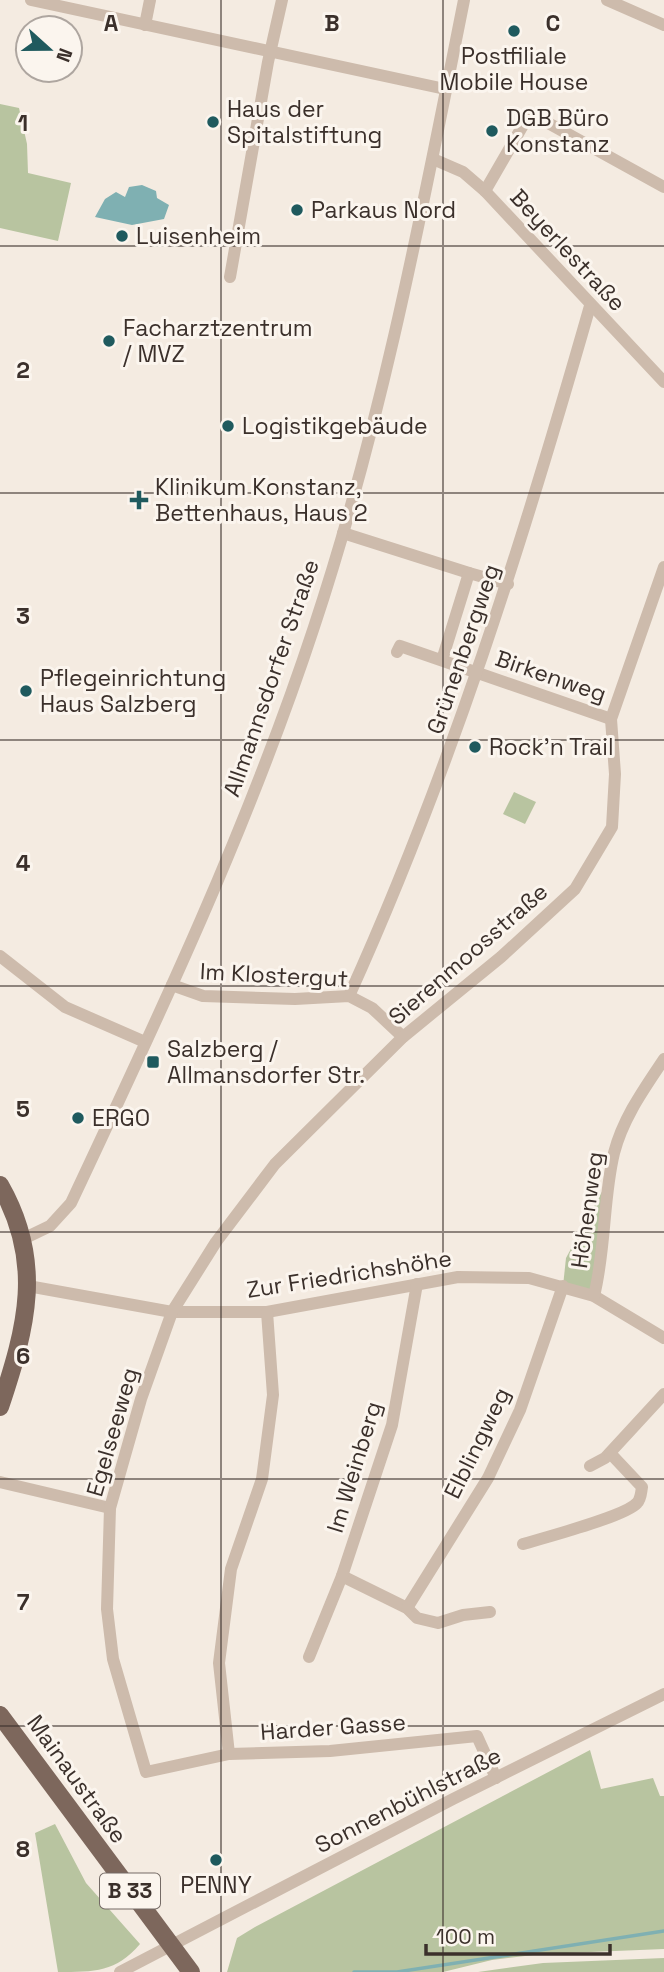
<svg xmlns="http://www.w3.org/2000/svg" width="664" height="1972" font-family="'Space Grotesk',sans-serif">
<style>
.green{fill:#b8c4a0}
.water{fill:#7fb0b2}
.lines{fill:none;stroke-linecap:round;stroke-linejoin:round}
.stream{stroke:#7fb0b2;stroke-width:3.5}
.minor{stroke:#cdbbac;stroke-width:12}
.primary{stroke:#7d675c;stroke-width:18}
.grid{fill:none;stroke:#3b302b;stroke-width:2;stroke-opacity:0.55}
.poi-dot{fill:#1f5a5e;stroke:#fbf5ee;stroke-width:2.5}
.labels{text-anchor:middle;stroke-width:6;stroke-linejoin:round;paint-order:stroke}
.shield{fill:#fbf5ee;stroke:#756b66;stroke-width:2}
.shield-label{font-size:21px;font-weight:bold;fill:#3b302b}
.poi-label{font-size:23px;fill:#3b302b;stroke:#fbf5ee;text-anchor:start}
.street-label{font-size:23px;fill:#3b302b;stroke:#fbf5ee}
.grid-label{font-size:23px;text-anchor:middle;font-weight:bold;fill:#3b302b;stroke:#fbf5ee;stroke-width:6;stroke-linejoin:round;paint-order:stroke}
</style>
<rect width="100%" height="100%" fill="#f4ebe1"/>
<g class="green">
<polygon points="0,104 19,108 27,144 28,173 71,183 58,241 0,228"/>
<polygon points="514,792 536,802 525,824 503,814"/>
<polygon points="611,1175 593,1295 563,1286 566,1258"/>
<polygon points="590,1750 601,1789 653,1778 660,1796 664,1796 664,1949 542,1954 492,1960 443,1972 227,1972 237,1938 255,1927"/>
<path d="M55 1824 86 1883 140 1944C116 1972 95 1972 58 1972L35 1833Z"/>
<polygon points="664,1958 664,1972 478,1972 543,1963"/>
</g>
<polygon class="water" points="142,185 156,191 157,198 169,205 164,219 132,225 95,217 105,199 116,192 125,197 129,187"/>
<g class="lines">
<polyline class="stream" points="354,1972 397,1972 664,1931"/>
<g class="minor">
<polyline points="31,0 445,89"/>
<polyline points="607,0 664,25"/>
<polyline points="145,25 150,0"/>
<polyline points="433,159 463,172 485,191 664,382"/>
<polyline points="485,191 530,113 664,187"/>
<polyline points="230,277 268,62 282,0"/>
<polyline points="343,533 469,573"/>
<polyline points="397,652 400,646 611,719"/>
<polyline points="442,660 469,573 508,584"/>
<polyline points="0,956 65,1007 145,1042"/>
<polyline points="172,985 203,996 295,999 349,996 372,1008 403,1037"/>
<path d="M349 996C450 773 523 541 590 306"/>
<path d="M23 1239 50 1226 71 1203C160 1014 249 825 314 627 382 422 422 211 464 0"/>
<polyline points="28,1286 172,1312 267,1312 458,1277 529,1278 594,1296 664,1338"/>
<path d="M594 1296C606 1248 603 1198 614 1153 623 1118 644 1089 664 1059"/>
<polyline points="590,1466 605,1458 664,1394"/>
<polyline points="0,1482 110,1508"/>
<path d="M523 1544C544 1538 626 1516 637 1503 641 1499 641 1493 642 1487L610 1453"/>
<polyline points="342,1576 407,1608 417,1618 438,1623 463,1615 490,1612"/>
<polyline points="407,1608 488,1478 520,1410 563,1286"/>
<polyline points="309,1657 342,1576 392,1425 417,1284"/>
<polyline points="229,1754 219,1663 231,1569 262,1479 273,1395 267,1312"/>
<polyline points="496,1778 477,1736 330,1751 229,1754 146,1772 113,1659 107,1609 110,1508 141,1399 172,1312 216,1242 275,1164 403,1037 501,957 575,889 612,827 615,774 611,719 664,567"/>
<polyline points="120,1972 453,1799 664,1694"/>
</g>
<g class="primary">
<path d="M0 1185C44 1262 27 1326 0 1407"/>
<polyline points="0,1715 191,1972"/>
</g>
</g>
<path class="grid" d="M221 0V1972M443 0V1972M0 246H664M0 493H664M0 740H664M0 986H664M0 1232H664M0 1479H664M0 1726H664"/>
<g class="poi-dot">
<circle cx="514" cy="31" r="7"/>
<circle cx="213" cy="122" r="7"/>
<circle cx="492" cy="131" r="7"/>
<circle cx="297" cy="210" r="7"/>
<circle cx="122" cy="236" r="7"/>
<circle cx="109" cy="341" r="7"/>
<circle cx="228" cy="426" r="7"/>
<path d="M135.5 489.5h7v7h7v7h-7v7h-7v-7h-7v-7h7z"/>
<circle cx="26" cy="691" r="7"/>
<circle cx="475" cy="747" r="7"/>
<rect x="146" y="1055" width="14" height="14" rx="3.5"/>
<circle cx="78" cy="1118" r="7"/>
<circle cx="216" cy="1860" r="7"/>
</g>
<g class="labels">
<rect class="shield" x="100" y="1873.5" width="60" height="35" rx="5"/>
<g class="shield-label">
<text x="130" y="1898">B 33</text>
</g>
<g class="poi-label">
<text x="514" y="64" text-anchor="middle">Postfiliale<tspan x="514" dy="26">Mobile House</tspan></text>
<text x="227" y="117">Haus der<tspan x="227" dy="26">Spitalstiftung</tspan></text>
<text x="506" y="126">DGB Büro<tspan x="506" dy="26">Konstanz</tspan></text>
<text x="311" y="218">Parkaus Nord</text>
<text x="136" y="244">Luisenheim</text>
<text x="123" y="336">Facharztzentrum<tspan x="123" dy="26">/ MVZ</tspan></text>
<text x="242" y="434">Logistikgebäude</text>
<text x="155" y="495">Klinikum Konstanz,<tspan x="155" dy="26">Bettenhaus, Haus 2</tspan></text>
<text x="40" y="686">Pflegeinrichtung<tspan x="40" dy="26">Haus Salzberg</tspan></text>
<text x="489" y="755">Rock'n Trail</text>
<text x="167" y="1057">Salzberg /<tspan x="167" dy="26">Allmansdorfer Str.</tspan></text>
<text x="92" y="1126">ERGO</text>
<text x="216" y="1893" text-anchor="middle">PENNY</text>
</g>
<g class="street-label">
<text transform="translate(568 250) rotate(47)" y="8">Beyerlestraße</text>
<text transform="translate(463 649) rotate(-71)" y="8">Grünenbergweg</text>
<text transform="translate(551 676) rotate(19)" y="8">Birkenweg</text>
<text transform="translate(271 678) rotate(-71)" y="8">Allmannsdorfer Straße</text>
<text transform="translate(468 954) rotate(-41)" y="8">Sierenmoosstraße</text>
<text transform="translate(274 975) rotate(3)" y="8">Im Klostergut</text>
<text transform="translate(587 1210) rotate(-82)" y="8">Höhenweg</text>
<text transform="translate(349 1274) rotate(-9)" y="8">Zur Friedrichshöhe</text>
<text transform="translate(112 1432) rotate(-74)" y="8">Egelseeweg</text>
<text transform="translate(477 1443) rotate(-64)" y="8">Elblingweg</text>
<text transform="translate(354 1467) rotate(-73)" y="8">Im Weinberg</text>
<text transform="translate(333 1727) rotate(-4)" y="8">Harder Gasse</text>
<text transform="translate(77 1779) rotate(54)" y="8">Mainaustraße</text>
<text transform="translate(408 1800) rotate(-27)" y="8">Sonnenbühlstraße</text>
</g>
</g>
<g class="grid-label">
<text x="111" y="31">A</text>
<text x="332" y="31">B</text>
<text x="553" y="31">C</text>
<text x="23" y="131">1</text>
<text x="23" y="378">2</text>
<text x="23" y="624">3</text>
<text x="23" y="871">4</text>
<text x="23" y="1117">5</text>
<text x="23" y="1364">6</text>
<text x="23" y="1610">7</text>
<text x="23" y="1857">8</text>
</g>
<g transform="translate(49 49) rotate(111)"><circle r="33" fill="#fbf5ee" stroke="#aea6a0" stroke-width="2"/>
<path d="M0-5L12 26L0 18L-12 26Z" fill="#1f5a5e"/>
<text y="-10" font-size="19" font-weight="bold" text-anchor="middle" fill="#3b302b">N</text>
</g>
<path d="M426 1944v10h184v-10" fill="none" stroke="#3b302b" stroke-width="3.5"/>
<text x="436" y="1944" font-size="21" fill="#3b302b" stroke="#fbf5ee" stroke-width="5" paint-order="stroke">100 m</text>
</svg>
